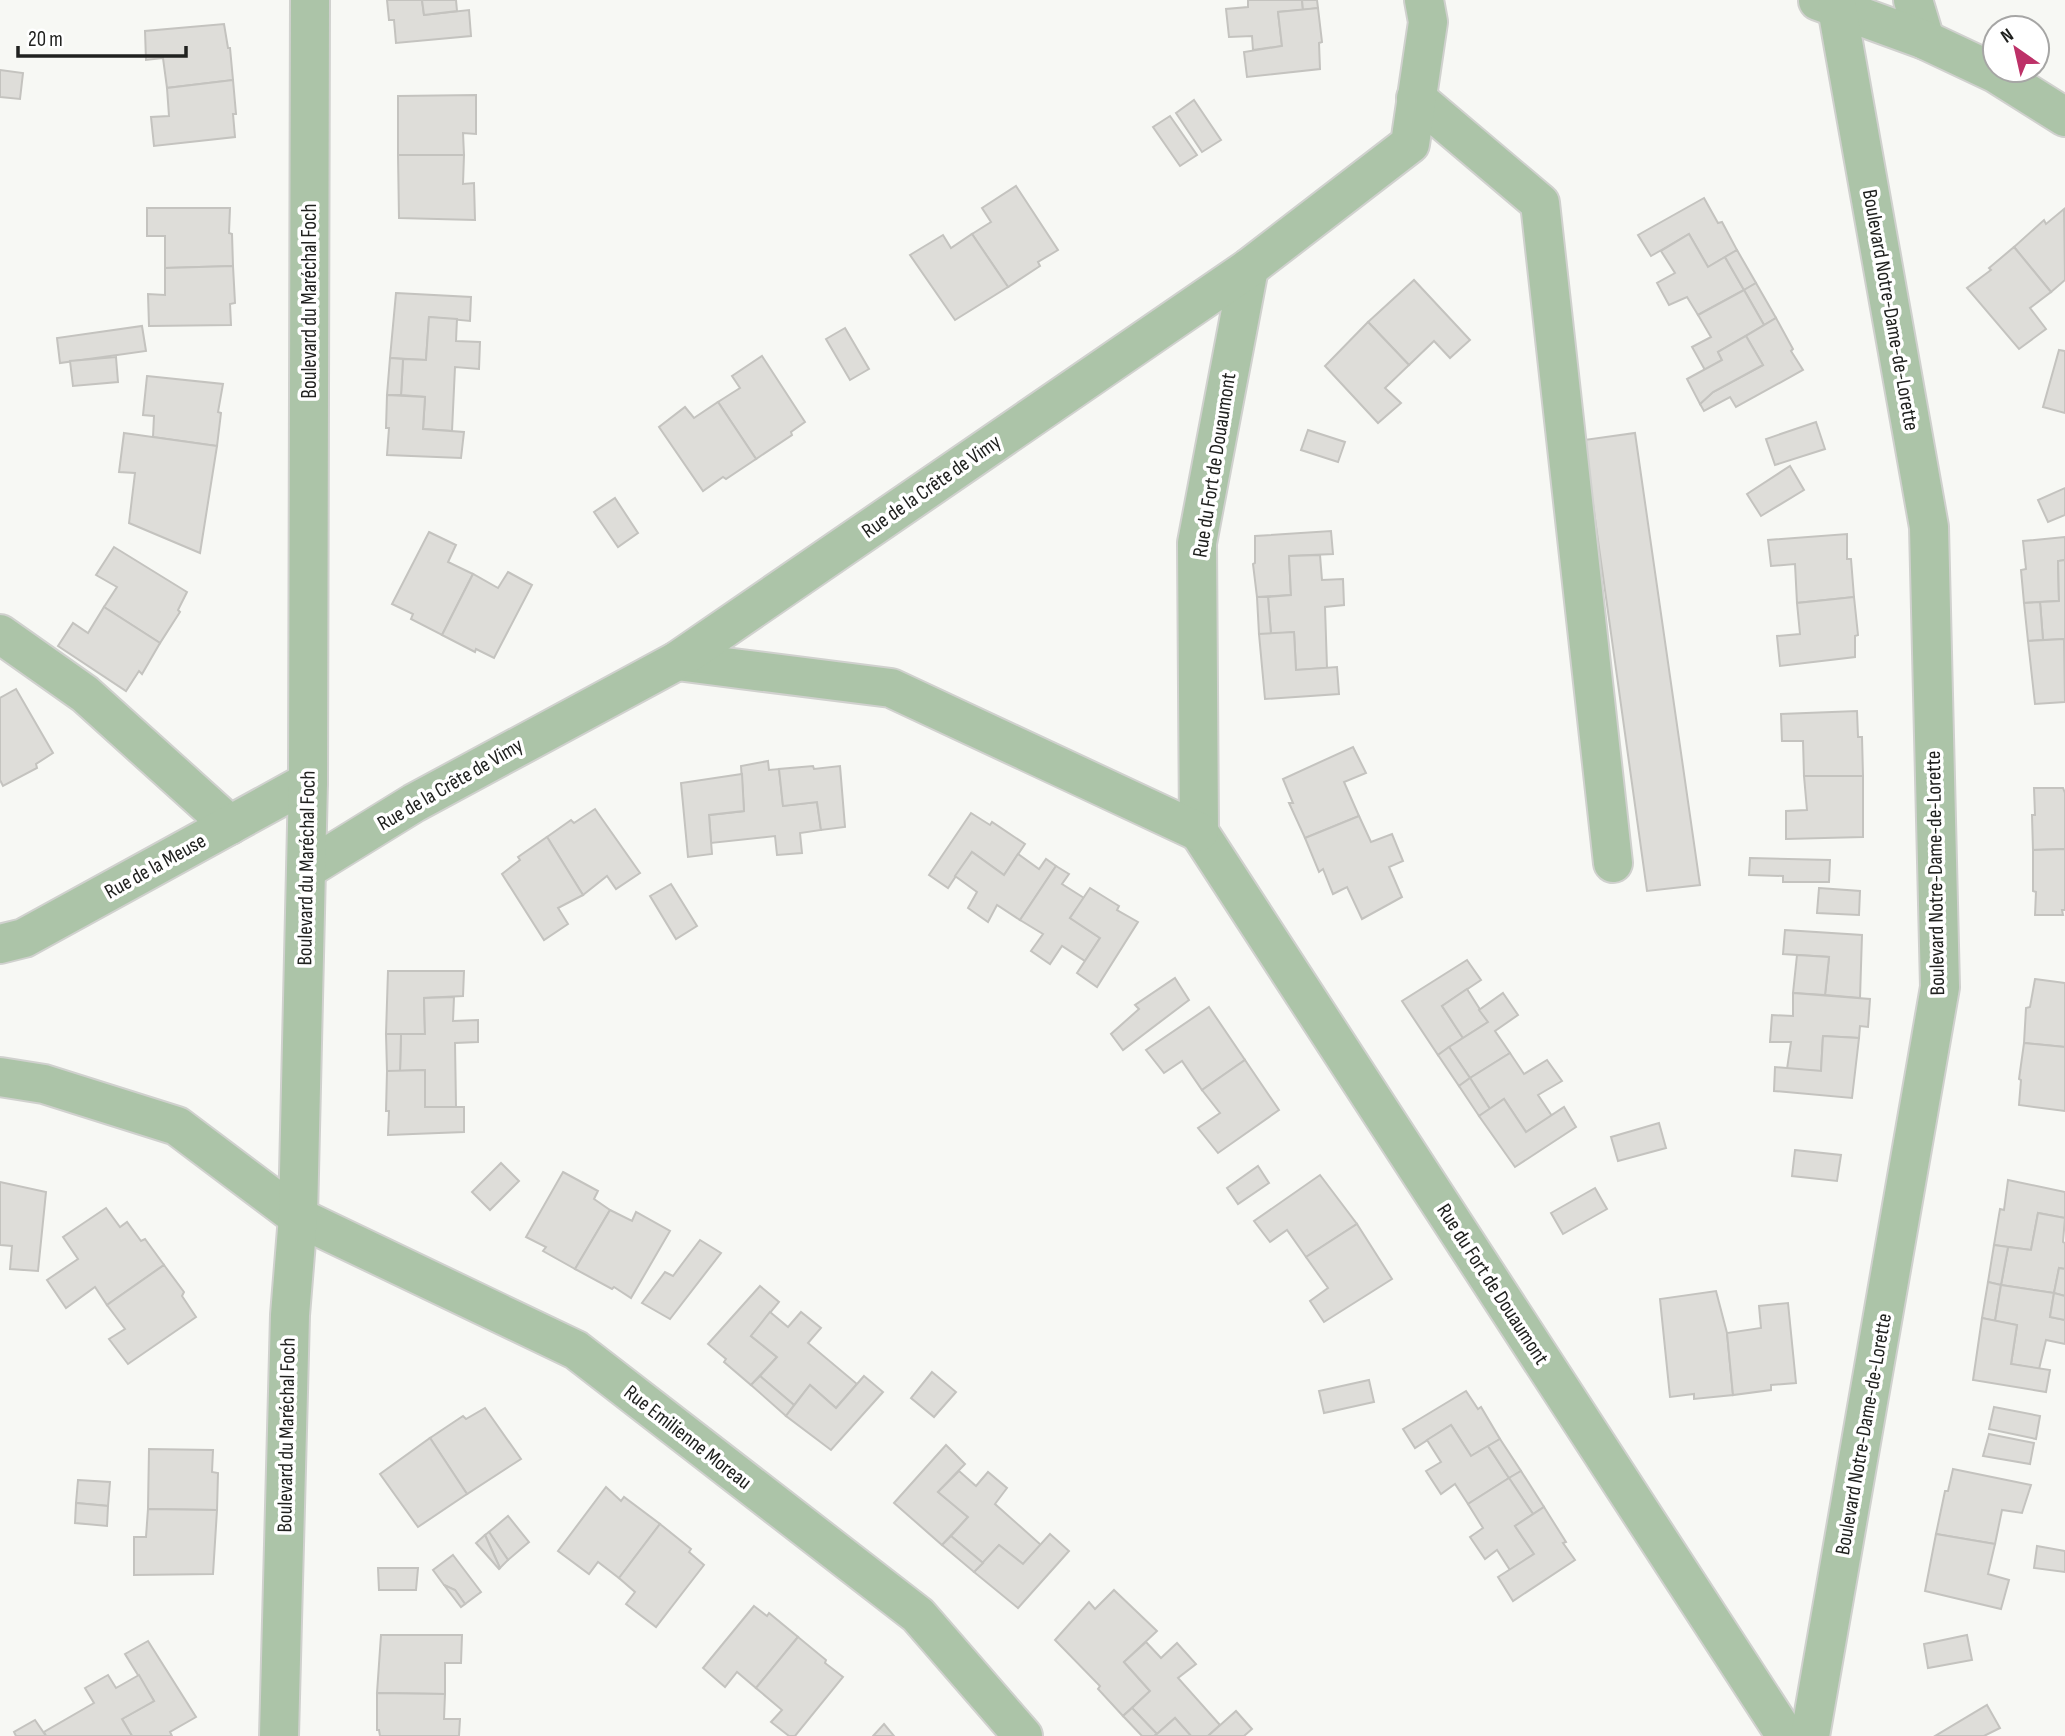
<svg xmlns="http://www.w3.org/2000/svg" width="2065" height="1736" font-family="'Sofia Sans Condensed',sans-serif">
<style>
.building{fill:#deddd9;stroke:#c4c3bf;stroke-width:2}
.lines{fill:none;stroke-linecap:round;stroke-linejoin:round}
.minor-casing{stroke:#d0d1ce;stroke-width:42}
.minor{stroke:#acc4a8;stroke-width:38}
.labels{text-anchor:middle;stroke-width:7;stroke-linejoin:round;paint-order:stroke}
.street-label{font-size:21px;fill:#20211f;stroke:#fff}
</style>
<rect width="100%" height="100%" fill="#f7f8f4"/>
<g class="building">
<polygon points="387,0 422,0 424,15 469,10 471,36 396,43 394,20 389,20"/>
<polygon points="422,0 456,0 457,11 424,15"/>
<polygon points="1248,0 1302,0 1303,10 1278,12 1282,46 1253,50 1252,36 1229,37 1226,9 1248,7"/>
<polygon points="1302,0 1317,0 1318,8 1303,10"/>
<polygon points="1318,8 1322,42 1319,43 1320,69 1247,77 1244,52 1282,46 1278,12"/>
<polygon points="224,24 228,48 230,48 233,80 167,88 163,58 146,60 145,31"/>
<polygon points="0,70 23,73 20,99 0,97"/>
<polygon points="233,80 236,114 233,114 235,137 154,146 151,117 169,116 167,88"/>
<polygon points="476,95 476,134 463,133 464,155 398,155 398,96"/>
<polygon points="1194,100 1221,140 1202,152 1176,113"/>
<polygon points="1170,116 1197,155 1180,166 1153,127"/>
<polygon points="398,155 464,155 463,184 474,183 475,220 399,218"/>
<polygon points="1016,186 1058,250 1038,262 1040,266 1008,287 972,234 991,222 982,208"/>
<polygon points="1704,198 1718,223 1722,222 1737,250 1708,267 1689,234 1651,256 1638,235"/>
<polygon points="147,208 230,208 229,233 232,234 233,266 165,268 165,236 147,236"/>
<polygon points="2064,209 2065,280 2051,292 2014,247 2044,220 2046,224"/>
<polygon points="972,234 1008,287 955,320 910,255 943,235 951,248"/>
<polygon points="1689,234 1708,267 1725,257 1744,290 1698,315 1687,297 1669,305 1657,283 1675,273 1661,251"/>
<polygon points="2014,247 2051,292 2030,308 2046,329 2019,349 1967,288 1991,270 1989,268"/>
<polygon points="1737,250 1756,283 1744,290 1725,257"/>
<polygon points="233,266 235,303 230,304 231,325 149,326 148,294 165,295 165,268"/>
<polygon points="1414,280 1470,340 1450,358 1434,341 1409,365 1368,322"/>
<polygon points="1756,283 1776,318 1764,325 1744,290"/>
<polygon points="1744,290 1764,325 1718,352 1722,360 1705,370 1692,347 1711,337 1698,315"/>
<polygon points="396,293 471,297 470,321 429,317 426,360 390,358"/>
<polygon points="429,317 457,319 456,341 480,342 479,369 455,367 452,431 423,429 425,397 401,395 403,359 426,360"/>
<polygon points="1776,318 1793,349 1791,351 1803,370 1736,407 1730,397 1704,411 1700,404 1713,392 1763,365 1746,336"/>
<polygon points="1368,322 1409,365 1385,388 1401,403 1378,423 1325,366"/>
<polygon points="142,326 146,351 60,363 57,338"/>
<polygon points="845,328 869,369 850,380 826,339"/>
<polygon points="1746,336 1763,365 1713,392 1700,404 1687,379 1722,360 1718,352"/>
<polygon points="2059,350 2065,351 2065,413 2043,407"/>
<polygon points="762,356 805,422 791,432 792,435 756,459 718,402 740,388 732,376"/>
<polygon points="116,357 118,382 73,386 70,361"/>
<polygon points="390,358 403,359 401,395 387,395"/>
<polygon points="147,376 223,384 218,412 221,413 217,446 153,437 154,416 143,415"/>
<polygon points="387,395 425,397 423,429 464,432 461,458 387,455 389,428 386,428"/>
<polygon points="718,402 756,459 726,479 723,477 703,491 659,427 685,407 694,418"/>
<polygon points="1816,422 1825,449 1775,465 1766,439"/>
<polygon points="1308,430 1345,442 1338,462 1301,450"/>
<polygon points="124,433 217,446 200,553 129,523 135,473 119,472"/>
<polygon points="1635,433 1700,885 1647,891 1584,440"/>
<polygon points="1790,466 1804,490 1761,516 1747,494"/>
<polygon points="2065,488 2065,515 2048,522 2038,500"/>
<polygon points="615,498 638,533 618,547 594,512"/>
<polygon points="1331,531 1333,554 1289,556 1291,595 1257,597 1253,564 1255,563 1255,536"/>
<polygon points="429,532 456,545 448,562 473,574 442,635 411,619 413,614 392,604"/>
<polygon points="1847,534 1847,559 1851,559 1854,597 1797,603 1795,564 1771,566 1768,540"/>
<polygon points="2065,537 2065,560 2058,561 2059,601 2024,603 2021,570 2026,569 2023,541"/>
<polygon points="114,547 187,592 178,610 180,612 160,643 104,607 117,587 96,575"/>
<polygon points="1320,555 1322,580 1343,579 1344,605 1325,607 1327,668 1296,670 1294,632 1271,634 1268,597 1291,595 1289,556"/>
<polygon points="2065,560 2065,649 2064,639 2043,640 2040,602 2059,601 2058,561"/>
<polygon points="508,572 532,585 494,658 476,649 475,652 442,635 473,574 498,588"/>
<polygon points="1257,597 1268,597 1271,634 1259,634"/>
<polygon points="1854,597 1858,635 1855,636 1855,657 1780,666 1777,636 1800,634 1797,603"/>
<polygon points="2040,602 2043,640 2028,641 2024,603"/>
<polygon points="104,607 160,643 142,674 139,671 126,691 58,646 73,623 88,633"/>
<polygon points="1294,632 1296,670 1337,667 1339,694 1265,699 1259,634"/>
<polygon points="2064,639 2065,702 2035,704 2028,641"/>
<polygon points="16,689 53,753 36,764 37,768 3,786 0,780 0,698"/>
<polygon points="1857,711 1858,737 1862,737 1863,776 1804,776 1803,741 1782,741 1781,714"/>
<polygon points="1353,747 1366,773 1344,782 1359,816 1305,838 1289,803 1293,803 1283,779"/>
<polygon points="768,761 769,770 779,769 783,806 817,802 821,830 800,833 802,853 777,855 775,836 711,843 709,815 744,811 741,766"/>
<polygon points="813,766 814,769 840,766 845,827 821,830 817,802 783,806 779,769"/>
<polygon points="742,774 744,811 709,815 712,854 688,857 681,783"/>
<polygon points="1804,776 1863,776 1863,837 1786,839 1786,811 1807,810"/>
<polygon points="2034,788 2063,788 2065,793 2065,849 2033,850 2032,815 2035,815"/>
<polygon points="595,809 640,873 616,889 607,876 583,895 547,837 571,820 574,823"/>
<polygon points="971,813 990,825 992,822 1025,844 1004,875 972,852 948,888 929,875"/>
<polygon points="1359,816 1371,842 1392,834 1403,861 1389,867 1402,897 1362,919 1347,887 1333,894 1323,869 1319,872 1305,838"/>
<polygon points="547,837 583,895 558,908 568,924 544,940 502,874 520,860 518,857"/>
<polygon points="2065,849 2065,910 2062,910 2063,915 2035,915 2036,892 2033,891 2033,850"/>
<polygon points="972,852 1004,875 1018,854 1039,869 1046,859 1056,866 1020,920 997,905 988,922 968,908 977,892 955,876"/>
<polygon points="1750,858 1830,860 1829,882 1783,882 1783,876 1749,875"/>
<polygon points="1056,866 1069,874 1062,884 1084,898 1070,918 1100,938 1085,961 1062,946 1050,964 1031,951 1043,934 1020,920"/>
<polygon points="671,884 697,926 676,939 650,896"/>
<polygon points="1090,888 1119,906 1117,910 1138,922 1097,987 1077,973 1100,938 1070,918"/>
<polygon points="1819,888 1860,891 1859,915 1817,913"/>
<polygon points="1785,930 1862,935 1860,998 1825,995 1829,957 1783,954"/>
<polygon points="1797,955 1829,957 1825,995 1793,993"/>
<polygon points="1467,960 1481,980 1442,1006 1463,1038 1438,1055 1402,1001"/>
<polygon points="388,971 464,971 463,996 424,998 425,1034 386,1034"/>
<polygon points="1175,978 1189,1000 1123,1050 1111,1034 1139,1009 1135,1005"/>
<polygon points="2035,979 2065,983 2065,1047 2024,1043 2026,1008 2030,1007"/>
<polygon points="1467,989 1488,1022 1463,1038 1442,1006"/>
<polygon points="1503,993 1518,1015 1495,1031 1510,1053 1470,1078 1449,1047 1488,1022 1479,1010"/>
<polygon points="1793,993 1870,999 1868,1027 1860,1026 1859,1038 1823,1036 1821,1071 1787,1069 1791,1042 1770,1042 1772,1015 1793,1016"/>
<polygon points="454,997 453,1021 478,1020 478,1042 455,1043 456,1107 425,1107 425,1070 400,1071 401,1034 425,1034 424,998"/>
<polygon points="1209,1007 1245,1060 1202,1090 1182,1061 1164,1073 1146,1050"/>
<polygon points="386,1034 401,1034 400,1071 387,1071"/>
<polygon points="1823,1036 1859,1038 1852,1098 1774,1091 1775,1067 1821,1071"/>
<polygon points="2024,1043 2065,1047 2065,1111 2019,1105 2021,1080 2019,1079"/>
<polygon points="1449,1047 1470,1078 1459,1086 1438,1055"/>
<polygon points="1510,1053 1524,1074 1547,1060 1562,1081 1538,1095 1552,1116 1526,1132 1504,1099 1490,1109 1470,1078"/>
<polygon points="1245,1060 1279,1110 1218,1153 1198,1128 1220,1113 1202,1090"/>
<polygon points="425,1070 425,1107 464,1107 464,1132 388,1135 389,1111 386,1111 387,1071"/>
<polygon points="1470,1078 1490,1109 1479,1116 1459,1086"/>
<polygon points="1504,1099 1526,1132 1564,1107 1576,1127 1515,1167 1479,1116"/>
<polygon points="1659,1123 1666,1148 1618,1161 1611,1137"/>
<polygon points="1795,1150 1841,1155 1837,1181 1792,1176"/>
<polygon points="501,1163 519,1181 490,1210 472,1192"/>
<polygon points="1258,1166 1269,1183 1238,1204 1227,1188"/>
<polygon points="563,1172 598,1191 594,1199 610,1210 575,1269 543,1251 546,1247 526,1237"/>
<polygon points="1320,1175 1357,1224 1306,1257 1287,1230 1270,1242 1254,1221"/>
<polygon points="2008,1180 2065,1192 2065,1218 2038,1213 2031,1250 1994,1245 2000,1209 2004,1210"/>
<polygon points="0,1182 46,1192 38,1271 10,1269 12,1246 0,1245"/>
<polygon points="1595,1188 1607,1209 1563,1234 1551,1213"/>
<polygon points="106,1208 120,1227 127,1222 141,1241 145,1239 164,1265 107,1305 95,1287 66,1308 47,1280 78,1259 63,1237"/>
<polygon points="610,1210 632,1221 636,1212 670,1231 631,1298 614,1287 612,1289 575,1269"/>
<polygon points="2038,1213 2065,1218 2063,1242 2065,1243 2065,1269 2059,1268 2054,1293 2001,1285 2008,1247 2031,1250"/>
<polygon points="1357,1224 1392,1279 1324,1322 1310,1301 1328,1288 1306,1257"/>
<polygon points="700,1240 721,1253 670,1319 642,1303 665,1272 673,1276"/>
<polygon points="1994,1245 2008,1247 2001,1285 1988,1282"/>
<polygon points="164,1265 184,1292 182,1296 196,1317 128,1364 109,1339 125,1329 107,1305"/>
<polygon points="2059,1268 2065,1269 2065,1296 2054,1293"/>
<polygon points="1988,1282 2001,1285 1995,1321 1982,1318"/>
<polygon points="2001,1285 2054,1293 2050,1317 2065,1320 2065,1344 2046,1340 2039,1369 2011,1364 2017,1325 1995,1321"/>
<polygon points="760,1286 779,1302 751,1336 777,1357 751,1385 724,1362 726,1359 708,1344"/>
<polygon points="1716,1291 1727,1333 1733,1395 1694,1399 1694,1394 1670,1397 1660,1299"/>
<polygon points="2054,1293 2065,1296 2065,1320 2050,1317"/>
<polygon points="1788,1303 1796,1383 1771,1385 1771,1390 1733,1395 1727,1333 1761,1328 1759,1306"/>
<polygon points="770,1312 788,1327 801,1312 821,1328 808,1343 857,1384 836,1408 810,1385 794,1405 760,1376 777,1357 751,1336"/>
<polygon points="1982,1318 2017,1325 2011,1364 2050,1370 2046,1392 1973,1380"/>
<polygon points="932,1372 956,1392 934,1417 911,1398"/>
<polygon points="760,1376 794,1405 786,1416 751,1385"/>
<polygon points="864,1376 883,1392 831,1450 786,1416 810,1385 836,1408"/>
<polygon points="1369,1380 1374,1402 1324,1413 1319,1391"/>
<polygon points="1466,1391 1478,1409 1481,1407 1500,1439 1471,1456 1451,1425 1415,1448 1403,1429"/>
<polygon points="1994,1407 2040,1416 2036,1439 1989,1429"/>
<polygon points="485,1408 521,1459 467,1494 430,1438 463,1416 466,1419"/>
<polygon points="1451,1425 1471,1456 1488,1446 1509,1478 1468,1504 1455,1484 1441,1494 1426,1471 1441,1462 1427,1440"/>
<polygon points="1989,1434 2034,1443 2030,1464 1983,1456"/>
<polygon points="430,1438 467,1494 418,1527 380,1474"/>
<polygon points="1500,1439 1521,1471 1509,1478 1488,1446"/>
<polygon points="946,1445 965,1464 938,1492 968,1517 942,1545 894,1503"/>
<polygon points="149,1449 213,1450 212,1472 218,1473 217,1510 148,1509"/>
<polygon points="1953,1469 2031,1485 2022,1513 2002,1510 1995,1544 1936,1534 1945,1491 1948,1491"/>
<polygon points="959,1471 976,1486 988,1472 1007,1488 995,1504 1041,1545 1023,1564 999,1545 983,1563 951,1536 968,1517 938,1492"/>
<polygon points="1521,1471 1544,1507 1533,1514 1509,1478"/>
<polygon points="1509,1478 1533,1514 1515,1526 1534,1554 1510,1570 1497,1550 1485,1559 1470,1537 1483,1528 1468,1504"/>
<polygon points="78,1480 110,1482 108,1506 76,1503"/>
<polygon points="606,1487 621,1501 624,1497 660,1524 619,1578 598,1562 589,1574 558,1551"/>
<polygon points="76,1503 108,1506 107,1526 75,1523"/>
<polygon points="1544,1507 1566,1542 1563,1543 1575,1560 1513,1601 1498,1577 1534,1554 1515,1526"/>
<polygon points="148,1509 217,1510 213,1574 134,1575 134,1537 146,1537"/>
<polygon points="508,1516 529,1542 508,1560 489,1532"/>
<polygon points="660,1524 691,1549 689,1552 704,1565 656,1627 626,1604 635,1592 619,1578"/>
<polygon points="489,1532 508,1560 500,1568 485,1535"/>
<polygon points="1050,1534 1069,1551 1018,1608 974,1572 999,1545 1023,1564"/>
<polygon points="1936,1534 1995,1544 1988,1574 2009,1580 2001,1609 1925,1591"/>
<polygon points="485,1535 500,1568 499,1569 476,1543"/>
<polygon points="951,1536 983,1563 974,1572 942,1545"/>
<polygon points="2037,1546 2065,1551 2065,1572 2034,1568"/>
<polygon points="453,1555 481,1592 465,1604 455,1590 444,1585 433,1570"/>
<polygon points="378,1568 418,1568 416,1590 379,1590"/>
<polygon points="444,1585 455,1590 465,1604 461,1607"/>
<polygon points="1114,1590 1157,1631 1124,1662 1150,1691 1123,1716 1098,1689 1100,1686 1055,1640 1089,1602 1095,1609"/>
<polygon points="754,1606 767,1616 769,1613 798,1637 756,1688 737,1672 725,1687 703,1668"/>
<polygon points="381,1635 462,1635 461,1663 445,1663 445,1694 377,1693"/>
<polygon points="1967,1635 1972,1660 1928,1668 1924,1644"/>
<polygon points="798,1637 826,1660 825,1663 843,1677 795,1736 789,1736 771,1722 782,1710 756,1688"/>
<polygon points="148,1641 196,1717 170,1732 172,1736 132,1736 122,1719 154,1701 125,1654"/>
<polygon points="1146,1642 1161,1658 1177,1643 1196,1664 1178,1678 1220,1725 1208,1736 1191,1736 1175,1718 1157,1734 1132,1708 1150,1691 1124,1662"/>
<polygon points="108,1675 116,1688 139,1675 154,1701 122,1719 132,1736 46,1736 44,1732 94,1703 85,1688"/>
<polygon points="377,1693 445,1694 444,1719 460,1719 459,1736 380,1736 379,1730 377,1730"/>
<polygon points="1987,1705 2000,1728 1984,1736 1935,1736"/>
<polygon points="1132,1708 1157,1734 1154,1736 1142,1736 1123,1716"/>
<polygon points="1236,1711 1252,1729 1244,1736 1208,1736"/>
<polygon points="1175,1718 1191,1736 1154,1736 1157,1734"/>
<polygon points="35,1720 46,1736 16,1736 14,1732"/>
<polygon points="884,1724 894,1736 873,1736"/>
</g>
<g class="lines">
<defs>
<g id="minor">
<polyline points="1913,0 1925,40"/>
<polyline points="1818,1 1925,40 1995,73 2065,117"/>
<polyline points="1416,98 1540,203 1613,863"/>
<polyline points="1249,268 1197,543 1199,832 1786,1736"/>
<polyline points="0,634 85,694 230,825"/>
<polyline points="677,661 891,688 1199,832"/>
<polyline points="307,869 414,803 677,661 1249,268 1410,144 1428,22 1424,0"/>
<polyline points="0,944 24,938 308,782"/>
<polyline points="0,1077 44,1084 177,1126 298,1217 576,1350 918,1615 1023,1736"/>
<polyline points="279,1736 290,1315 298,1217 308,782 310,0"/>
<polyline points="1810,1736 1940,987 1929,527 1837,8"/>
</g>
</defs>
<use href="#minor" class="minor-casing"/>
<use href="#minor" class="minor"/>
</g>
<g class="labels">
<g class="street-label">
<text transform="translate(309 301) rotate(-90)" y="7">Boulevard du Maréchal Foch</text>
<text transform="translate(1891 310) rotate(80)" y="7">Boulevard Notre-Dame-de-Lorette</text>
<text transform="translate(1214 465) rotate(-81)" y="7">Rue du Fort de Douaumont</text>
<text transform="translate(931 486) rotate(-35)" y="7">Rue de la Crête de Vimy</text>
<text transform="translate(450 784) rotate(-30)" y="7">Rue de la Crête de Vimy</text>
<text transform="translate(155 866) rotate(-29)" y="7">Rue de la Meuse</text>
<text transform="translate(306 868) rotate(-89)" y="7">Boulevard du Maréchal Foch</text>
<text transform="translate(1935 873) rotate(-91)" y="7">Boulevard Notre-Dame-de-Lorette</text>
<text transform="translate(1493 1284) rotate(57)" y="7">Rue du Fort de Douaumont</text>
<text transform="translate(1863 1434) rotate(-80)" y="7">Boulevard Notre-Dame-de-Lorette</text>
<text transform="translate(286 1435) rotate(-89)" y="7">Boulevard du Maréchal Foch</text>
<text transform="translate(688 1437) rotate(38)" y="7">Rue Emilienne Moreau</text>
</g>
</g>
<g transform="translate(2016 49) rotate(326)"><circle r="33" fill="#ffffff" stroke="#a6a6a5" stroke-width="2"/>
<path d="M0-5L12 26L0 18L-12 26Z" fill="#bd3168"/>
<text y="-10" font-size="19" font-weight="bold" text-anchor="middle" fill="#20211f">N</text>
</g>
<path d="M18 46v10h168v-10" fill="none" stroke="#20211f" stroke-width="3.5"/>
<text x="28" y="46" font-size="21" fill="#20211f" stroke="#ffffff" stroke-width="5" paint-order="stroke">20 m</text>
</svg>
